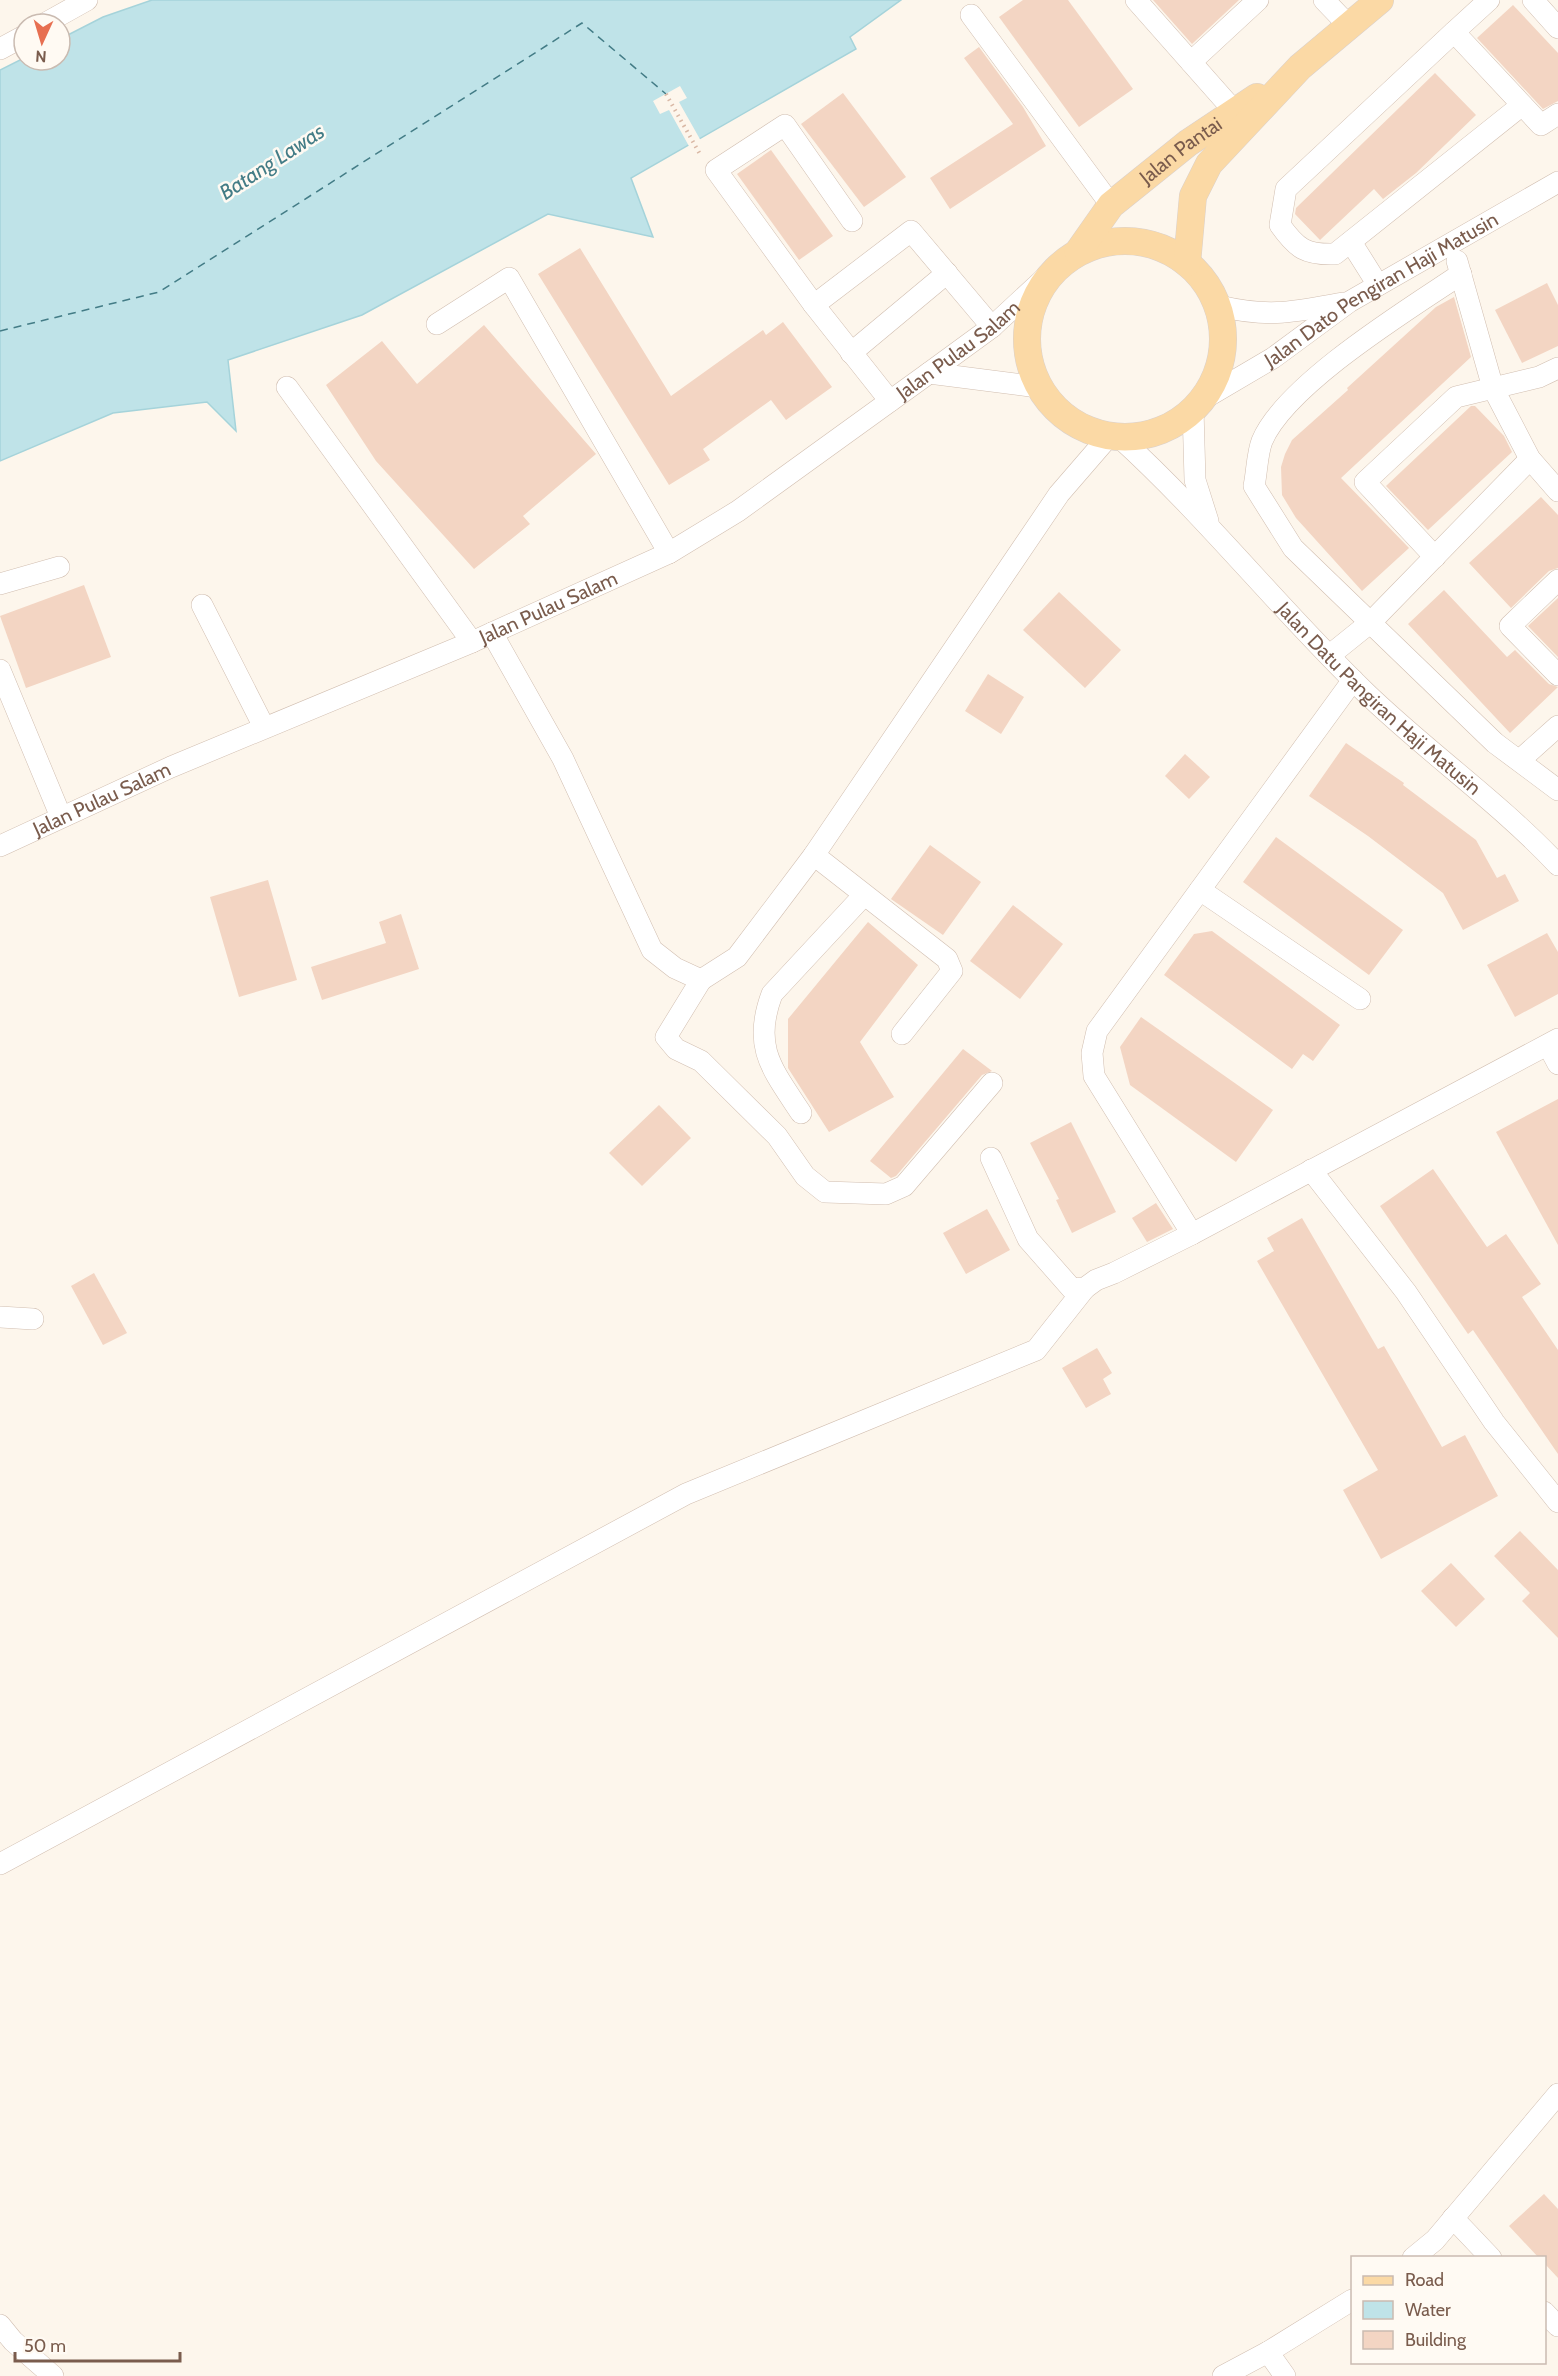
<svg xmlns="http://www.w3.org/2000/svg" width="1558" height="2376" font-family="Cabin,sans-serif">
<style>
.water{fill:#bfe3e8;stroke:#a5d3da;stroke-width:1.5}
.pier{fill:#fdf6ec}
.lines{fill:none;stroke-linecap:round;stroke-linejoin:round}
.ferry{stroke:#437c86;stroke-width:1.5;stroke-dasharray:8 6;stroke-linecap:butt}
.building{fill:#f3d5c3}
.minor-casing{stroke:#d1beb0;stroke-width:22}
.major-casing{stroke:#dad1cd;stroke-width:28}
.path{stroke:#d9b8a5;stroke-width:4;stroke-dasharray:1.5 4.5;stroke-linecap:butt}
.minor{stroke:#fff;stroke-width:21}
.major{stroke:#fbd9a5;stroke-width:27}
.labels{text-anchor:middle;stroke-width:5;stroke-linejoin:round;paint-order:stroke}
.street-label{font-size:20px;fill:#7a5c4d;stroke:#fffaf3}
.water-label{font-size:21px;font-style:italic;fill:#437c86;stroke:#fffaf3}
</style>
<rect width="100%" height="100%" fill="#fdf6ec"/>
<polygon class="water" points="152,0 901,0 850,37 856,49 631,178 653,237 548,214 362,315 228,360 236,431 207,402 113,413 0,461 0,70 24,58 24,60 60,60 60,39 103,17"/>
<polygon class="pier" points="680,86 687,98 679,102 701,141 690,148 669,110 660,114 653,101"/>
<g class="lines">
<polyline class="ferry" points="0,331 159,292 582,23 666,94"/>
</g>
<g class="building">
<polygon points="1023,0 1068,0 1133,89 1079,127 999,17"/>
<polygon points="1153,0 1239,0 1192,44"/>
<polygon points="1513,5 1558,53 1558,101 1543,109 1477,38"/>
<polygon points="979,47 1023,107 1046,146 950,209 930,178 1013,124 964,58"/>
<polygon points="1435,73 1476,115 1416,173 1383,199 1374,189 1320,240 1295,214 1296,208"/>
<polygon points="843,93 906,177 864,207 801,124"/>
<polygon points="771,150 833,236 799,260 737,174"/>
<polygon points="580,248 671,396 763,330 766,335 783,322 832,387 786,420 771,400 703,449 710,460 669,485 538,274"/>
<polygon points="1547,283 1558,305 1558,346 1522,363 1495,310"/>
<polygon points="1454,297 1471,357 1341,478 1409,548 1362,591 1296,518 1282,495 1281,467 1285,454 1292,440 1348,390 1347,388 1436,307"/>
<polygon points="484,325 596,454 523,516 530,524 474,569 376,461 326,385 382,341 417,384"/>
<polygon points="1471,406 1475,406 1504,436 1512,452 1428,530 1386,486"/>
<polygon points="1541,497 1558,515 1558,568 1549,571 1511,608 1469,563"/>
<polygon points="84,585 111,657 26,688 0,616"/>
<polygon points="1444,590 1507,657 1515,650 1549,684 1558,687 1510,733 1408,624"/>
<polygon points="1059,592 1121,650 1085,688 1023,630"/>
<polygon points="1558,598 1558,657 1528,626"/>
<polygon points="988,674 1024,697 1001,734 965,711"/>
<polygon points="1346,743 1404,783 1403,785 1476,840 1497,878 1505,874 1519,901 1463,930 1443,893 1368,836 1309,796"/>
<polygon points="1185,754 1210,777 1189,799 1165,776"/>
<polygon points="1276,837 1403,930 1369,975 1243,882"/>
<polygon points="930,845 981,882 943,935 891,899"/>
<polygon points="268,880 297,980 239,997 210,897"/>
<polygon points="1013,905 1063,944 1020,999 970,961"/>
<polygon points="401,914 419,969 322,1000 311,967 386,943 379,922"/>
<polygon points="868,922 918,965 860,1042 894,1097 829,1132 788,1068 788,1019"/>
<polygon points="1212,931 1340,1025 1313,1061 1303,1054 1292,1069 1164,975 1194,934"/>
<polygon points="1547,933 1558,952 1558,994 1515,1017 1487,965"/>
<polygon points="1141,1017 1273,1110 1236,1162 1130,1085 1120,1047"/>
<polygon points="963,1049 992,1071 982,1075 896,1176 891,1178 870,1161"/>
<polygon points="1558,1099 1558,1245 1496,1132"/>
<polygon points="659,1105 691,1138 642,1186 609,1153"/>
<polygon points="1071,1122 1116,1212 1072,1233 1056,1200 1059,1199 1030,1143"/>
<polygon points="1433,1169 1487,1247 1506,1234 1541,1284 1522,1297 1558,1350 1558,1454 1473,1330 1468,1334 1380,1206"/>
<polygon points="1156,1203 1173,1229 1147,1242 1132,1218"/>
<polygon points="987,1209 1010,1250 966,1274 943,1233"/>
<polygon points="1302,1218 1378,1349 1384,1346 1442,1447 1465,1435 1498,1496 1381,1559 1343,1490 1378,1470 1257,1261 1274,1251 1267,1238"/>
<polygon points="94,1273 127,1333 103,1345 71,1286"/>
<polygon points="1097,1348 1112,1373 1103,1379 1111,1394 1086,1408 1062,1368"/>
<polygon points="1520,1531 1558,1570 1558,1638 1522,1601 1530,1593 1494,1556"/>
<polygon points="1451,1563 1485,1599 1456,1627 1421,1591"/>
<polygon points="1544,2194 1558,2209 1558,2278 1545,2264 1545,2258 1539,2258 1509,2226"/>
</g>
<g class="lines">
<defs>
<g id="minor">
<polyline points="1136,0 1235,112"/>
<polyline points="1324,0 1348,25"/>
<polyline points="1489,0 1454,32 1541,125 1558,114"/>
<polyline points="1533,0 1558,28"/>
<polyline points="971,15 1111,205"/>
<polyline points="44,24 87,0"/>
<path d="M1454 32 1286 189 1280 225C1297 249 1306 255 1335 254L1522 105"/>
<polyline points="0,49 24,36"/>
<polyline points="1191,62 1258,0"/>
<polyline points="852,221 785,125 716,170 814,305 890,401"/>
<polyline points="1351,242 1378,285"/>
<polyline points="1457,261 1493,388 1530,459 1558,491"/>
<path d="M1461 274C1409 309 1286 384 1262 441 1257 454 1257 472 1254 486L1293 548 1495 743 1558 790"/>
<polyline points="814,305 911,231 992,327"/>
<path d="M1219 306C1270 318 1293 312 1343 303"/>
<polyline points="437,324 509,278 669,553"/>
<polyline points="851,353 947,273"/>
<polyline points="929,373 1038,387"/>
<polyline points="287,387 472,642"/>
<path id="s1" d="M1205 398 1273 358 1349 302 1558 182"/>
<polyline points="1193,409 1195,480 1208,521"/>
<path id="s2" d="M1119 437C1207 517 1280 610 1365 692 1427 752 1499 802 1558 865"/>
<polyline points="1435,557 1365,482 1456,397 1539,377 1558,368"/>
<polyline points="1558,580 1510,626 1558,675"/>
<polyline points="0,584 59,567"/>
<polyline points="202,605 264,727"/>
<polyline points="492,633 563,759 652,950 675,968 701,980 737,957 814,855 1059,494 1110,435"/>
<polyline points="1330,655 1371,622 1530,459"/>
<polyline points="0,670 61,817"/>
<polyline points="1520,760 1558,726"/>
<path id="s3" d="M0 846 171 767 472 642 669 553 738 511 929 373 992 327 1046 277"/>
<polyline points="814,855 947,959 952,971 902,1034"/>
<polyline points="1200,890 1360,999"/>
<polyline points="701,980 666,1037 676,1049 701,1061 777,1136 805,1176 825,1192 886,1194 904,1186 992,1083"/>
<polyline points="1548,1045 1558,1064"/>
<path d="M801 1113C772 1069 752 1047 772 994L864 895"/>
<polyline points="991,1158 1028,1239 1072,1289 1085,1288 1096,1280 1114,1273 1192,1234 1558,1039"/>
<polyline points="1311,1170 1406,1292 1494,1422 1558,1502"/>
<polyline points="1192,1234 1094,1076 1092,1053 1097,1031 1353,680"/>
<polyline points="0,1317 33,1319"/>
<polyline points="0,1864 686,1494 1036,1350 1085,1288"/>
<polyline points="1453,2218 1491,2258"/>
<polyline points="1413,2258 1435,2240 1558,2094"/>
<polyline points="1544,2312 1558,2326"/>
<polyline points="0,2325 13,2341 53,2376"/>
<polyline points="1268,2352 1285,2376"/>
<polyline points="1223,2376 1268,2352 1352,2300"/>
</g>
<g id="major">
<circle cx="1125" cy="339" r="98"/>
<path id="s4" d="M1078 252 1111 205 1188 143 1257 97"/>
<polyline points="1187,263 1193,196 1209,164 1300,67 1380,0"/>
</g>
</defs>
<use href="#minor" class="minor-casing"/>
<use href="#major" class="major-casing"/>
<polyline class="path" points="666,94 701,156"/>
<use href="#minor" class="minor"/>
<use href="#major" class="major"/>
</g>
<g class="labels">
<g class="street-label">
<text dy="7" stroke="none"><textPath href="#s4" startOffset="146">Jalan Pantai</textPath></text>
<text dy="7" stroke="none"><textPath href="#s1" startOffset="207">Jalan Dato Pengiran Haji Matusin</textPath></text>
<text dy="7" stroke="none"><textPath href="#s3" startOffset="1084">Jalan Pulau Salam</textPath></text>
<text dy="7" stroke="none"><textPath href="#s3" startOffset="598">Jalan Pulau Salam</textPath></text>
<text dy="7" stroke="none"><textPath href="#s2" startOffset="369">Jalan Datu Pangiran Haji Matusin</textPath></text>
<text dy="7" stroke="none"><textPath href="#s3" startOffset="112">Jalan Pulau Salam</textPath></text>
</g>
<g class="water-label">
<text transform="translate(272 162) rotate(-33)" y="7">Batang Lawas</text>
</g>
</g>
<rect x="1351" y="2256" width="195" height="108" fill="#fffaf3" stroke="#cabbb1" stroke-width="1.5"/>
<rect x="1363" y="2276" width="30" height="9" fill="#fbd9a5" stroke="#cabbb1" stroke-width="1.5"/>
<text x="1405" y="2286" font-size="18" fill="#7a5c4d">Road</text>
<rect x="1363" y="2301" width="30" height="18" fill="#bfe3e8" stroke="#cabbb1" stroke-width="1.5"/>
<text x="1405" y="2316" font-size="18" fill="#7a5c4d">Water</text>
<rect x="1363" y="2331" width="30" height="18" fill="#f3d5c3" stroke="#cabbb1" stroke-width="1.5"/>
<text x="1405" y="2346" font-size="18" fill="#7a5c4d">Building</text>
<g transform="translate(42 42) rotate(184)"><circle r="28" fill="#fffaf3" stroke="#cabbb1" stroke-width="1.5"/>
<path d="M0-4.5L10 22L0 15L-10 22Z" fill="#e76f51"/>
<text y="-9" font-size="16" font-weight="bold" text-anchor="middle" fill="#7a5c4d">N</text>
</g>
<path d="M15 2352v9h165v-9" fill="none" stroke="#7a5c4d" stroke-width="3"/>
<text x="24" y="2352" font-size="18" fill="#7a5c4d" stroke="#fffaf3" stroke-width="4.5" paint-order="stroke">50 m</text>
</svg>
